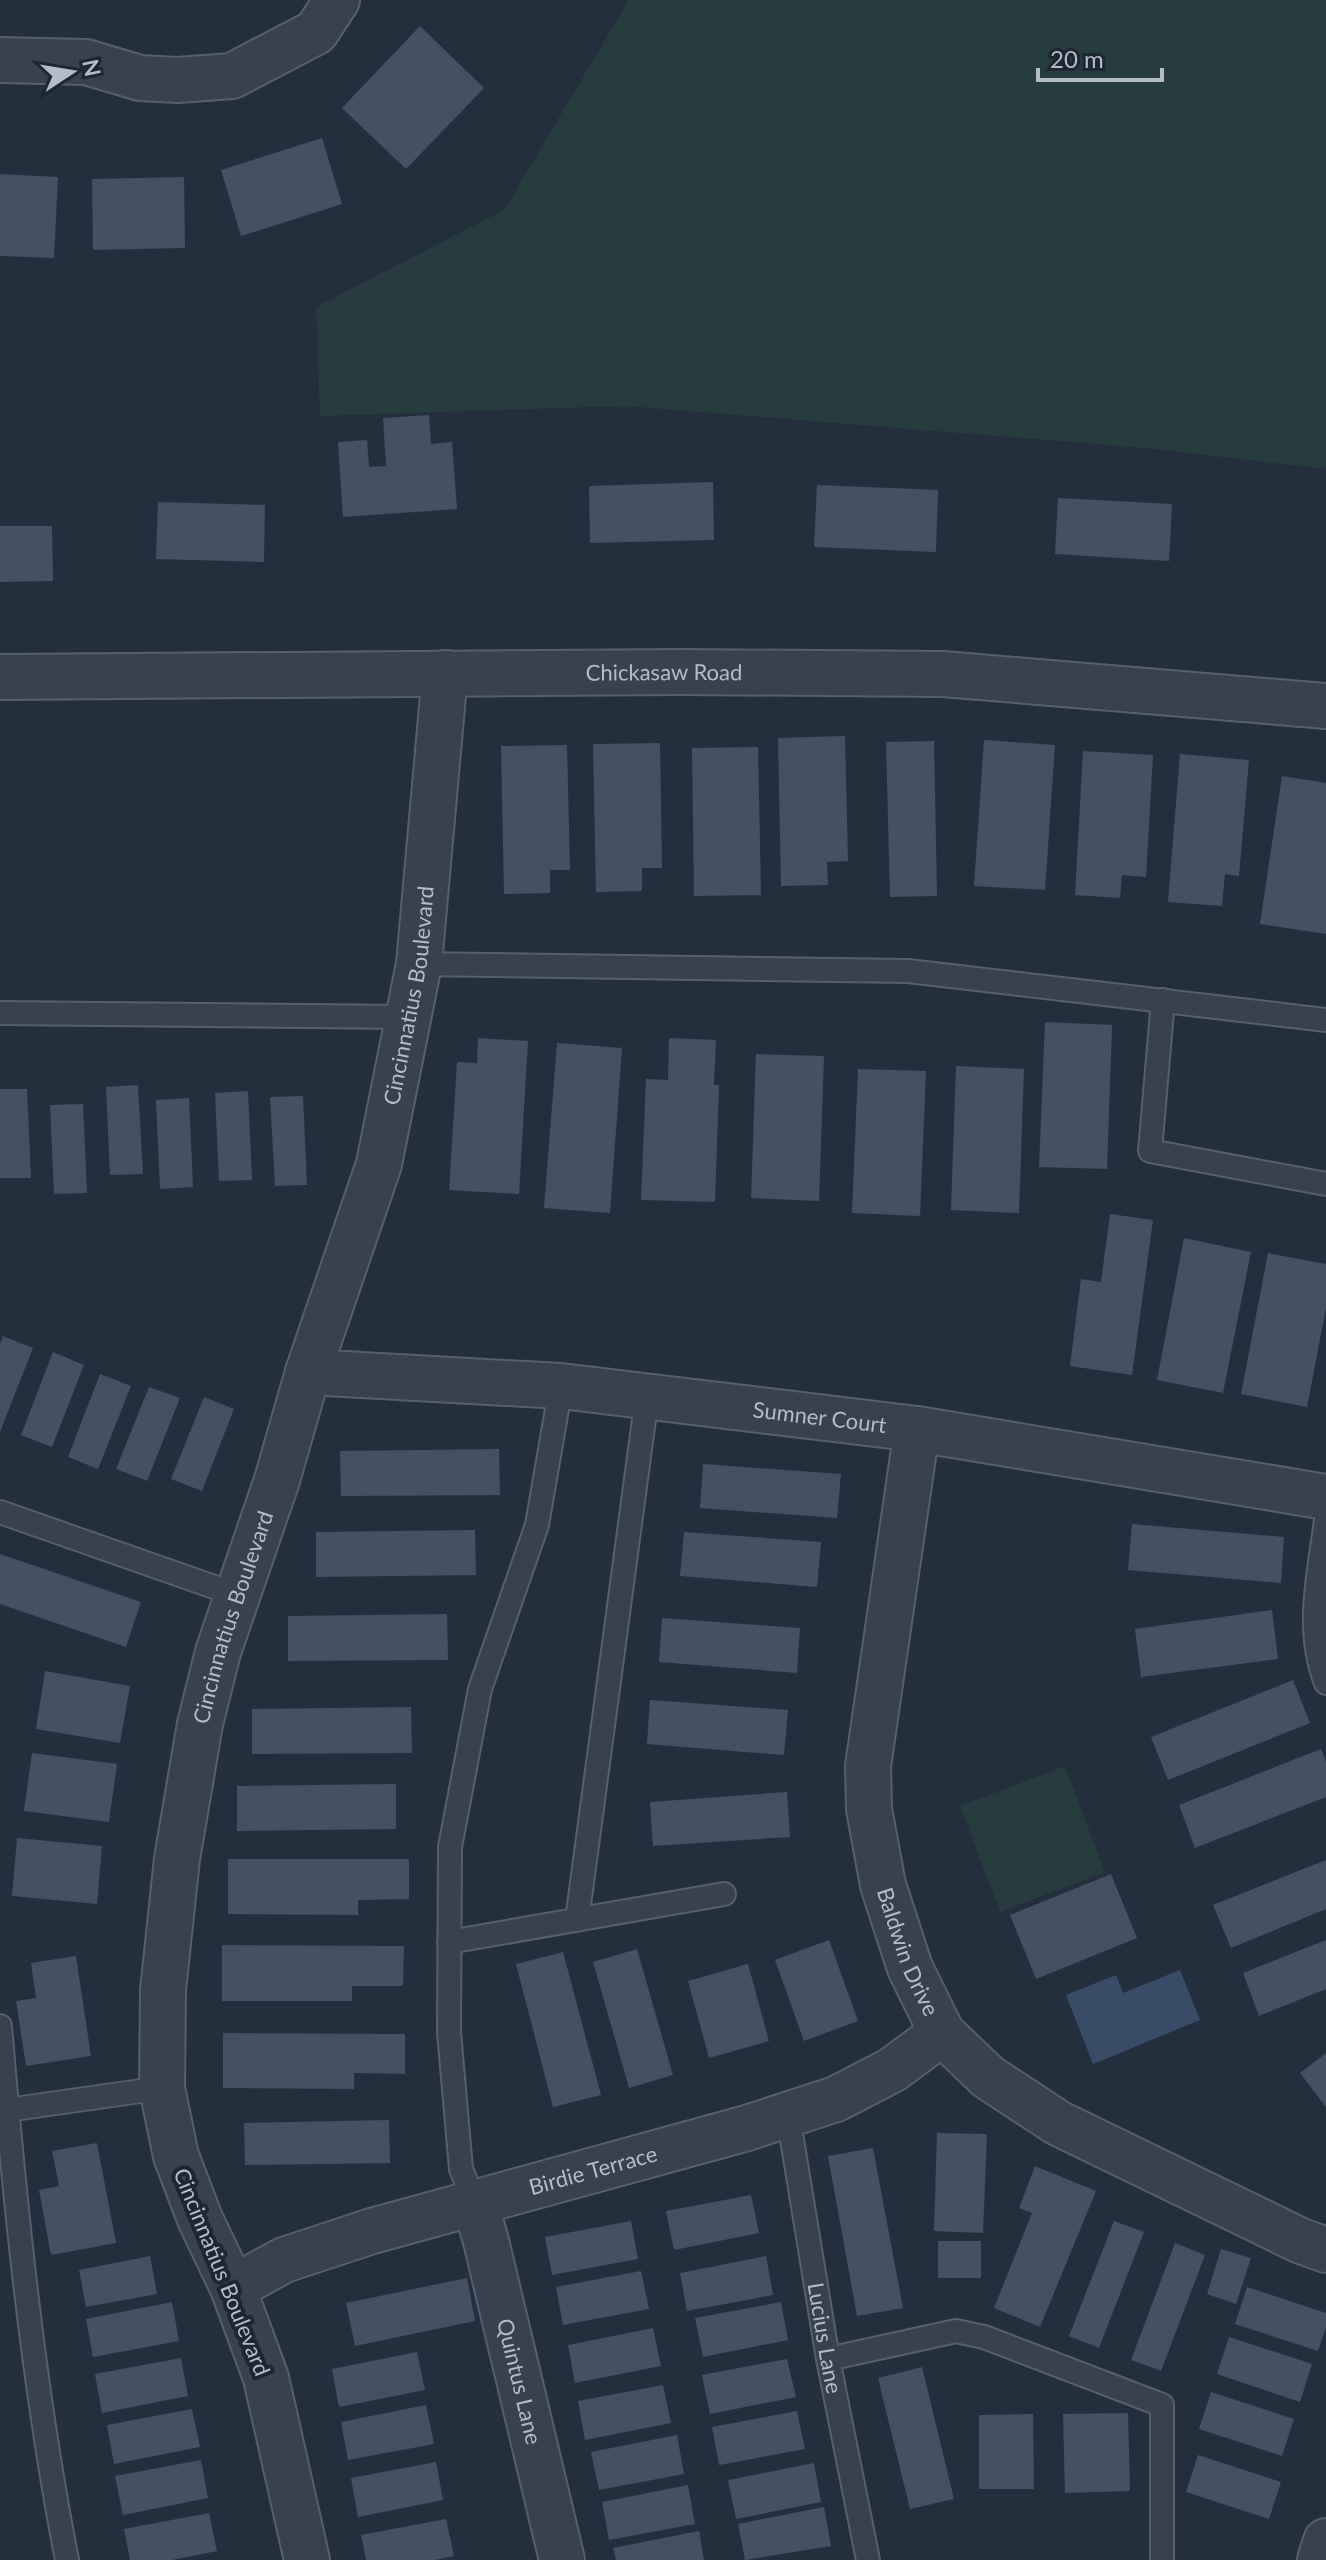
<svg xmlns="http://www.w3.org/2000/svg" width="1326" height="2560" font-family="Lato,sans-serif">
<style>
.green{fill:#263c3f}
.water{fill:#394c67}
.building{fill:#455162}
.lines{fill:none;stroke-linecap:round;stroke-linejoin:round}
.service-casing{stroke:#565f6c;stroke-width:26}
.minor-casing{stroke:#565f6c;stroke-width:48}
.service{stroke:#38414e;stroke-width:22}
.minor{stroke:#38414e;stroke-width:44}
.labels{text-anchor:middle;stroke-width:8;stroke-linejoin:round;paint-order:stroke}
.street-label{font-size:22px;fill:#b4bcc9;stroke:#1d2633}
</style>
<rect width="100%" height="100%" fill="#242f3e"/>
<g class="green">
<polygon points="629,0 1326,0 1326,469 1146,448 626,406 320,416 316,307 504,210"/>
<polygon points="1065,1766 1105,1872 1000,1912 960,1806"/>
</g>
<polygon class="water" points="1180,1970 1200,2020 1093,2064 1066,1995 1116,1975 1123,1993"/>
<g class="building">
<polygon points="420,26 484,88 406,169 342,108"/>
<polygon points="322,138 342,204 241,236 221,170"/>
<polygon points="0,174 58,177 54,258 0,256"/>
<polygon points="184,177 185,248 93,250 92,179"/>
<polygon points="429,415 431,444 452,442 457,509 343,517 338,442 367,440 369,467 386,466 383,418"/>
<polygon points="713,482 714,540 590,543 589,486"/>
<polygon points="817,485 938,490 936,552 814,547"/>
<polygon points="1058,498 1172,504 1169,561 1055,554"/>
<polygon points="158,502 265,505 264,562 156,559"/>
<polygon points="0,526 52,526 53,581 0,582"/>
<polygon points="845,736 848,861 827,862 828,885 781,886 778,738"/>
<polygon points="984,740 1055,745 1045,890 974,886"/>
<polygon points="934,741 937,896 890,897 886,742"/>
<polygon points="660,743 662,868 642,868 642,891 596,892 593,744"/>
<polygon points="567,745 570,870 550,870 550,893 504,894 501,746"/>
<polygon points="758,747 761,895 694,896 692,748"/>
<polygon points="1083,751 1153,755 1146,877 1122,875 1120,898 1075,895"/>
<polygon points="1180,754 1249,760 1239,876 1225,874 1222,906 1168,902"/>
<polygon points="1282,776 1326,783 1326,934 1260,924"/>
<polygon points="1045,1022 1112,1025 1107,1169 1039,1167"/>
<polygon points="478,1038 528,1041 519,1194 449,1190 457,1062 477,1063"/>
<polygon points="669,1038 716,1040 714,1085 719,1085 715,1202 641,1200 646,1079 668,1080"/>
<polygon points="557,1043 622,1048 610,1213 544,1208"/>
<polygon points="756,1054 824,1056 819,1201 751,1198"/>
<polygon points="956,1066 1024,1069 1019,1213 951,1210"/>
<polygon points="858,1069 926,1071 920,1216 852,1213"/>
<polygon points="138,1085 143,1174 110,1175 106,1087"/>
<polygon points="0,1089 27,1089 31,1178 0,1178"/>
<polygon points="248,1091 252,1180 219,1181 215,1093"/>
<polygon points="303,1096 307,1185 275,1186 270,1097"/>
<polygon points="189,1098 193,1187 160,1189 156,1100"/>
<polygon points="83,1104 87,1193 54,1194 50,1105"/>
<polygon points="1110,1214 1153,1220 1132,1375 1070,1366 1081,1279 1101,1282"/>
<polygon points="1184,1238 1251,1252 1223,1393 1157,1380"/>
<polygon points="1268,1253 1326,1264 1326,1308 1307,1407 1241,1394"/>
<polygon points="3,1336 33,1348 0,1432 0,1344"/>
<polygon points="53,1352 84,1365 52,1447 21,1435"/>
<polygon points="100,1374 131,1386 98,1469 68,1457"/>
<polygon points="149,1387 180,1398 147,1481 116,1469"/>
<polygon points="204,1397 234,1409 202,1491 171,1479"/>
<polygon points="499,1449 500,1495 341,1496 340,1451"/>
<polygon points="703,1464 841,1474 837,1518 700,1508"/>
<polygon points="1132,1524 1284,1537 1281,1583 1128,1570"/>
<polygon points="475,1530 476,1575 316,1577 316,1532"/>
<polygon points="684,1532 821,1542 817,1587 680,1576"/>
<polygon points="0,1554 141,1602 126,1647 0,1604"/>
<polygon points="1272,1610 1278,1659 1141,1677 1135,1629"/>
<polygon points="447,1614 448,1660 288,1661 288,1616"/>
<polygon points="662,1618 800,1628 797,1673 659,1662"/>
<polygon points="45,1671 130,1686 120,1743 36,1729"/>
<polygon points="1293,1680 1310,1723 1168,1780 1151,1737"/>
<polygon points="650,1700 788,1710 784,1755 647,1744"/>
<polygon points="411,1707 412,1753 252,1754 252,1709"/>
<polygon points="1321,1749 1326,1762 1326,1797 1195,1848 1179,1805"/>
<polygon points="32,1753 117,1764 109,1822 24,1811"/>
<polygon points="396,1784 396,1829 237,1831 237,1786"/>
<polygon points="787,1792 790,1837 653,1846 650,1802"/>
<polygon points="17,1838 102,1846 97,1904 12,1896"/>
<polygon points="228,1859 409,1859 409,1899 358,1900 358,1915 228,1914"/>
<polygon points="1326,1860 1326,1909 1231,1948 1213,1905"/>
<polygon points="1111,1874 1137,1938 1036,1979 1010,1915"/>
<polygon points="829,1940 858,2021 804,2041 775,1960"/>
<polygon points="1326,1940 1326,1989 1259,2016 1243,1973"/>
<polygon points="222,1945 404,1946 403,1986 352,1986 352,2001 222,2001"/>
<polygon points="637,1949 673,2075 629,2088 593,1962"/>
<polygon points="563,1952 601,2095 553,2107 516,1964"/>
<polygon points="76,1956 91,2056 26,2066 16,2001 36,1998 31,1963"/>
<polygon points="748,1964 769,2041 709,2058 688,1981"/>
<polygon points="223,2033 405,2034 405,2074 354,2073 354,2089 223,2088"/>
<polygon points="1326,2053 1326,2107 1300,2073"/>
<polygon points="389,2120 390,2163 245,2165 244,2123"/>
<polygon points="937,2133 987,2134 983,2233 934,2231"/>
<polygon points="97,2143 116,2243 51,2255 39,2190 59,2186 52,2151"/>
<polygon points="873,2148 903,2308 857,2316 828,2156"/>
<polygon points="1035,2166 1096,2191 1040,2327 994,2308 1032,2213 1019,2208"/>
<polygon points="751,2195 759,2233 674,2250 666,2211"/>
<polygon points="631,2221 638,2259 552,2275 545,2237"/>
<polygon points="1114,2221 1144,2232 1099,2348 1069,2336"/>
<rect x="938" y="2241" width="43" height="37"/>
<polygon points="1175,2243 1205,2255 1161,2371 1131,2360"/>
<polygon points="1221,2249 1251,2258 1236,2304 1207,2294"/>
<polygon points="150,2256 157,2294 86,2307 79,2270"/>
<polygon points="766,2256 773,2295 687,2311 680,2273"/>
<polygon points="641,2271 649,2309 563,2325 556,2287"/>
<polygon points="467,2278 475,2321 355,2346 346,2303"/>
<polygon points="1247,2287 1326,2313 1326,2327 1318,2351 1235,2324"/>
<polygon points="172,2302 179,2341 93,2357 86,2319"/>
<polygon points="781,2302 788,2340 703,2357 695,2318"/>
<polygon points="653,2328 661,2366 575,2383 568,2345"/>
<polygon points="1229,2337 1312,2364 1300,2402 1217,2374"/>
<polygon points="417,2352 425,2390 339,2407 332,2369"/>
<polygon points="181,2358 188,2396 102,2413 95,2374"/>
<polygon points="787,2359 796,2397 710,2414 702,2375"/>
<polygon points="922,2367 954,2499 910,2509 878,2378"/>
<polygon points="663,2385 671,2423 585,2440 578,2401"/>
<polygon points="1211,2392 1294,2419 1282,2456 1199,2429"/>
<polygon points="426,2405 434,2444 348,2460 341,2422"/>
<polygon points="192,2409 200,2447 114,2464 107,2425"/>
<polygon points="797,2411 805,2449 719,2465 712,2427"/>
<polygon points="1128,2413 1130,2491 1065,2493 1063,2414"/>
<polygon points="1033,2414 1034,2489 979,2489 979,2415"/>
<polygon points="677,2435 684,2474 599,2490 591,2452"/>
<polygon points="1198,2455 1281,2482 1269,2519 1186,2492"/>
<polygon points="201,2460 208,2498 123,2515 115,2476"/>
<polygon points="436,2462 443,2500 358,2517 351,2478"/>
<polygon points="814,2463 821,2502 736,2519 728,2480"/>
<polygon points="688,2485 695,2524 609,2540 602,2502"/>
<polygon points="824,2507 831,2546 745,2560 738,2524"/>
<polygon points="209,2513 217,2551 172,2560 130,2560 124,2529"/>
<polygon points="446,2519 454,2556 435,2560 366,2560 361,2535"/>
<polygon points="699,2531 704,2560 616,2560 613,2548"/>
</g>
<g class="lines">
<defs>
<g id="service">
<polyline points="419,964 908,971 1326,1020"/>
<polyline points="1163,1000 1150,1151 1326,1184"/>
<polyline points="0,1013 408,1017"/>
<polyline points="0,1512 237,1595"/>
<path d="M1326 1520C1319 1574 1305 1630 1326 1683"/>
<polyline points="577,1920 647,1397"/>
<polyline points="449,1942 724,1894"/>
<path d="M0 2026C15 2204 33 2386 67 2560"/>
<polyline points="7,2110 162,2088"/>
<path id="s1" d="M788 2115 828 2359 868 2560"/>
<polyline points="475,2203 461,2169 449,2032 450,1847 480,1689 537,1525 561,1386"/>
<polyline points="828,2359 956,2331 984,2337 1162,2405 1162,2560"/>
</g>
<g id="minor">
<polyline points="0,60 86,62 140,78 177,80 232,76 316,32 337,0"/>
<path id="s2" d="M0 677 682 672 943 674 1326 706"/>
<path id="s3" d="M308 1372 561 1386 917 1429 1326 1497"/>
<path id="s4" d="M917 1429 868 1766 869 1809 883 1885 910 1968 942 2033 988 2077 1058 2123 1301 2241 1326 2250"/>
<path id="s5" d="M475 2203 486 2241 562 2560"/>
<path id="s6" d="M233 2288 284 2260 372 2231 747 2128 836 2099 892 2070 942 2033"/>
<path id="s7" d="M307 2560 266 2378 233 2288 200 2219 176 2156 162 2088 163 1990 177 1859 200 1724 218 1652 277 1480 308 1372 379 1164 419 964 445 673"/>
<polyline points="1320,2560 1326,2541"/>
</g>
</defs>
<use href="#service" class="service-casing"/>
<use href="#minor" class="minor-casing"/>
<use href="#service" class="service"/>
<use href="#minor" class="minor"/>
</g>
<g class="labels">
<g class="street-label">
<text dy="8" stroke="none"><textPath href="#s2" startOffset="664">Chickasaw Road</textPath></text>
<text dy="8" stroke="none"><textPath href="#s7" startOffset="1622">Cincinnatius Boulevard</textPath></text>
<text dy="8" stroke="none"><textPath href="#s3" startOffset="514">Sumner Court</textPath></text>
<text dy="8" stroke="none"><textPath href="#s7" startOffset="974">Cincinnatius Boulevard</textPath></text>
<text dy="8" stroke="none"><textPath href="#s4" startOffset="532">Baldwin Drive</textPath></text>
<text dy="8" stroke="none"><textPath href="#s6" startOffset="380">Birdie Terrace</textPath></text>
<text transform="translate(222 2272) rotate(68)" y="8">Cincinnatius Boulevard</text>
<text dy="8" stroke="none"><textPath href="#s1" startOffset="226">Lucius Lane</textPath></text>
<text dy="8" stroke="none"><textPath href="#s5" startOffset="184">Quintus Lane</textPath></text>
</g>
</g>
<g transform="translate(72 72) rotate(78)" stroke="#1d2633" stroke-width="6" paint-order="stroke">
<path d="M0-6L14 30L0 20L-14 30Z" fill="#b4bcc9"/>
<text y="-12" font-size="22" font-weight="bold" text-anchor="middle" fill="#b4bcc9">N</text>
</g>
<path d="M1038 68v12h124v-12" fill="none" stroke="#b4bcc9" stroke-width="4"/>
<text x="1050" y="68" font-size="24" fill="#b4bcc9" stroke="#1d2633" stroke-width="6" paint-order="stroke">20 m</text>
</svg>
